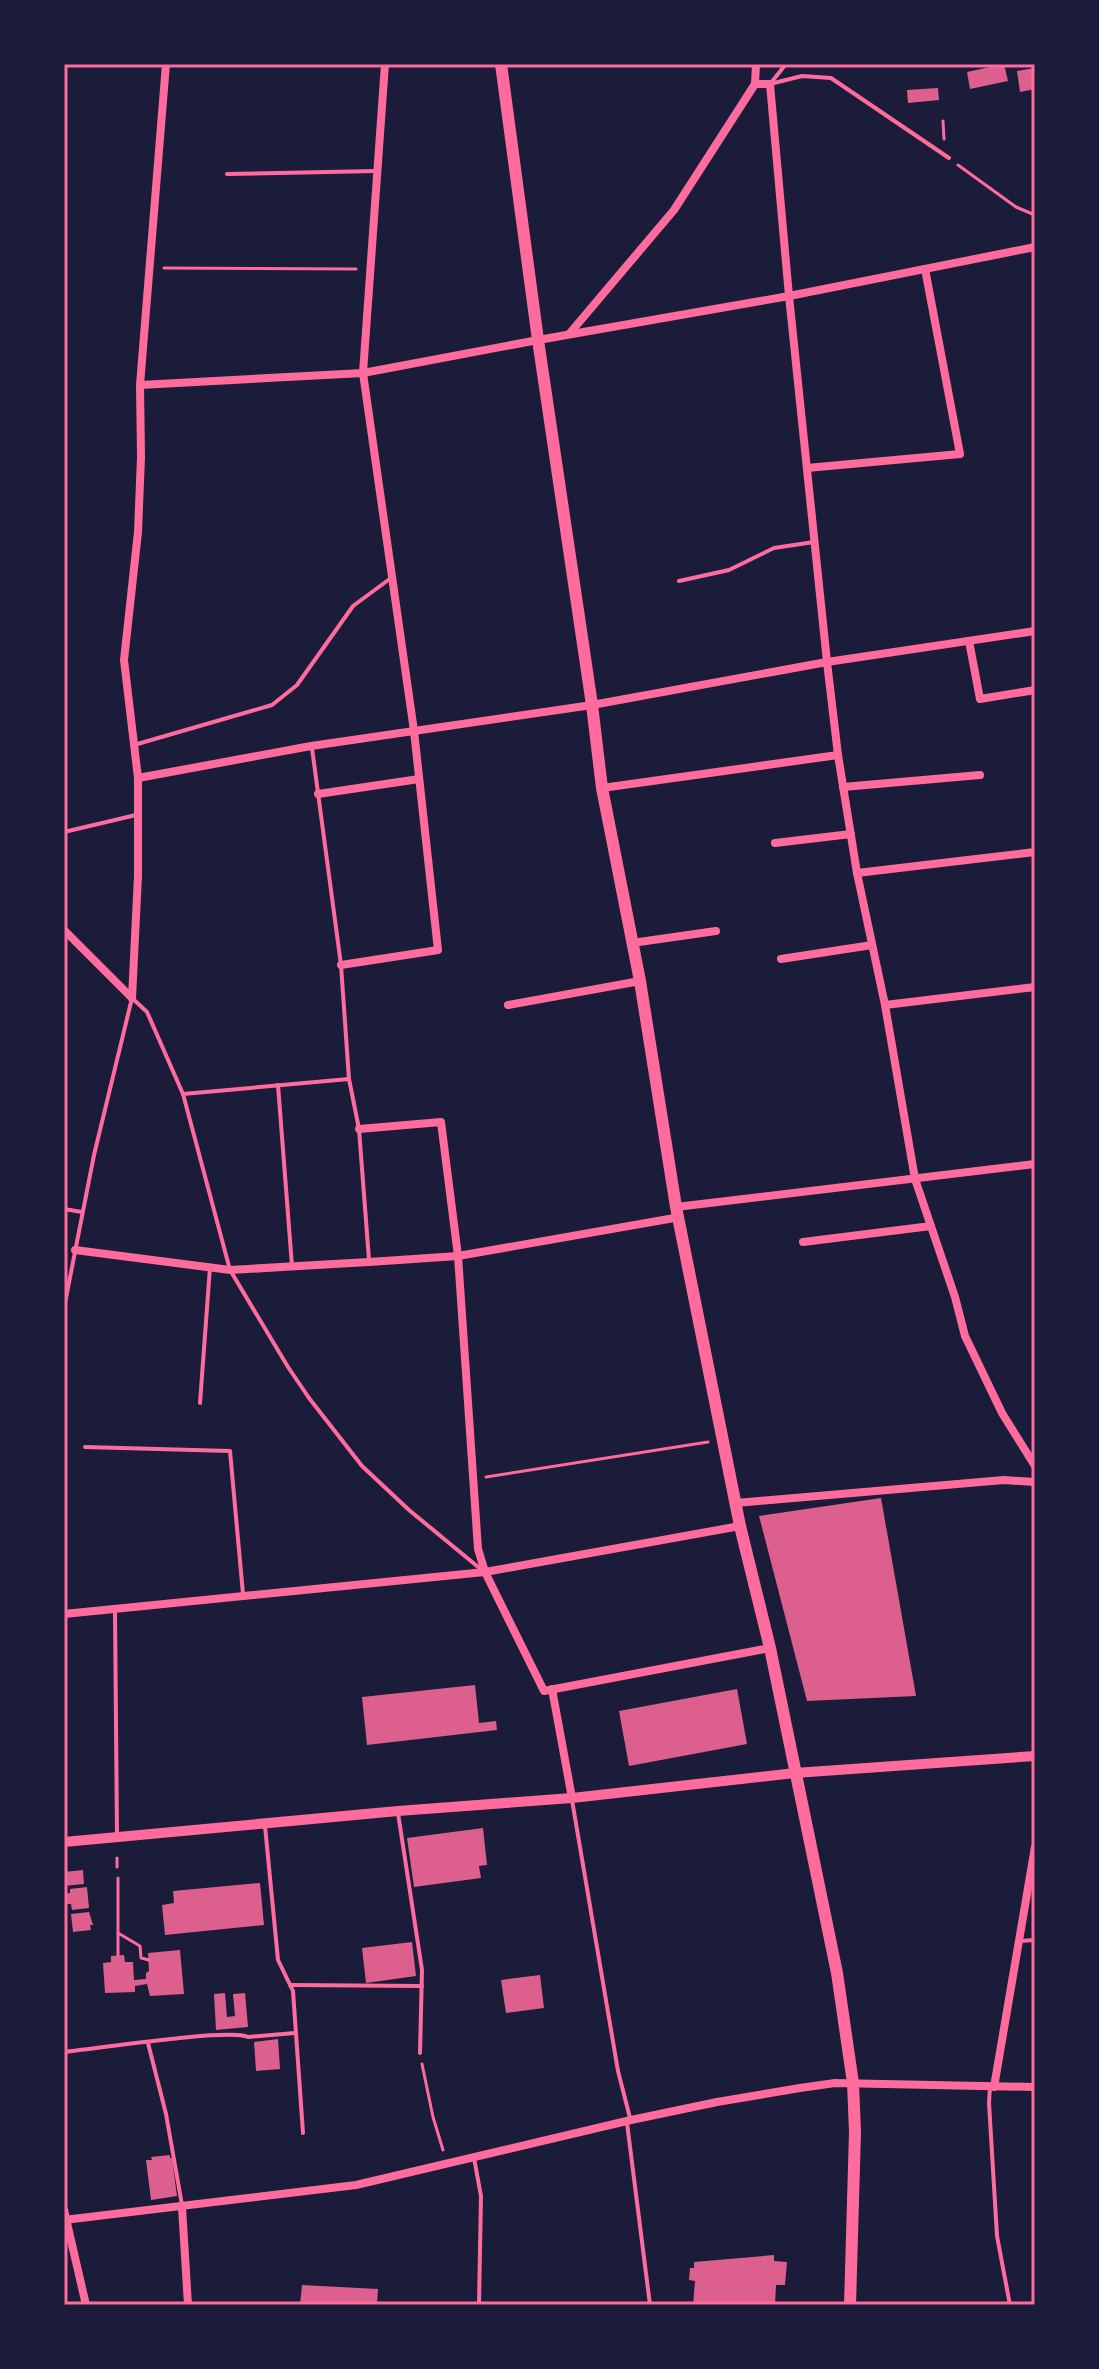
<svg xmlns="http://www.w3.org/2000/svg" width="1099" height="2369" font-family="Ubuntu,sans-serif">
<style>
.building{fill:#dd5f8e}
.lines{fill:none;stroke-linecap:round;stroke-linejoin:round}
.path{stroke:#ff6b9d;stroke-width:3}
.service{stroke:#ff6b9d;stroke-width:4}
.minor{stroke:#ff6b9d;stroke-width:8}
.tertiary{stroke:#ff6b9d;stroke-width:10}
.primary{stroke:#ff6b9d;stroke-width:12}
.neatline{fill:none;stroke:#ff6b9d;stroke-width:3}
</style>
<rect width="100%" height="100%" fill="#1b1b3a"/>
<g class="building">
<polygon points="1004,64 1008,81 970,89 967,72"/>
<polygon points="1035,68 1035,89 1020,92 1017,71"/>
<polygon points="938,88 939,100 908,103 907,90"/>
<polygon points="881,1498 916,1696 807,1701 759,1516"/>
<polygon points="475,1685 479,1723 496,1721 497,1730 367,1745 362,1697"/>
<polygon points="737,1689 747,1744 629,1766 619,1711"/>
<polygon points="483,1828 487,1865 479,1866 481,1878 414,1887 407,1838"/>
<polygon points="83,1870 84,1884 64,1886 64,1872"/>
<polygon points="260,1883 264,1925 165,1935 162,1905 174,1903 173,1891"/>
<polygon points="87,1887 89,1908 72,1910 71,1904 64,1904 64,1894 70,1893 70,1889"/>
<polygon points="89,1912 93,1925 90,1925 91,1930 73,1932 71,1914"/>
<polygon points="412,1942 416,1976 366,1983 362,1948"/>
<polygon points="180,1950 184,1994 150,1996 147,1984 135,1986 135,1992 105,1993 103,1963 111,1962 111,1956 124,1955 125,1962 133,1962 134,1980 146,1979 146,1973 149,1971 148,1953"/>
<polygon points="540,1975 544,2008 506,2013 501,1980"/>
<polygon points="225,1993 227,2017 235,2016 233,1994 245,1993 248,2027 216,2030 214,1994"/>
<polygon points="278,2039 280,2069 256,2071 254,2042"/>
<polygon points="170,2155 170,2158 172,2158 177,2196 151,2200 146,2160 152,2160 151,2157"/>
<polygon points="774,2255 774,2261 787,2262 785,2285 776,2285 775,2305 693,2305 695,2281 689,2280 690,2268 694,2268 694,2262"/>
<polygon points="302,2285 378,2289 377,2305 300,2305"/>
</g>
<g class="lines">
<g class="path">
<polyline points="943,121 944,139"/>
<polyline points="958,165 1016,207 1035,215"/>
<polyline points="164,268 356,269"/>
<polyline points="486,1477 708,1442"/>
<polyline points="117,1858 117,1867"/>
<polyline points="118,1878 118,1955"/>
<polyline points="118,1933 140,1946 141,1958 149,1960"/>
<polyline points="422,2064 433,2117 443,2150"/>
</g>
<g class="service">
<polyline points="770,84 802,76 831,78 949,158"/>
<polyline points="770,84 786,64"/>
<polyline points="227,174 376,171"/>
<polyline points="679,581 729,570 774,548 814,542"/>
<polyline points="134,745 272,705 297,685 353,606 391,578"/>
<polyline points="312,748 341,965 349,1079 359,1129 369,1260"/>
<polyline points="64,832 136,815"/>
<polyline points="278,1085 292,1266"/>
<polyline points="183,1094 349,1079"/>
<polyline points="64,1209 82,1212"/>
<polyline points="64,1308 94,1155 132,998 147,1012 183,1094 230,1270 288,1367 309,1398 362,1466 409,1510 483,1571"/>
<polyline points="200,1403 210,1267"/>
<polyline points="85,1447 230,1451 243,1594"/>
<polyline points="115,1611 117,1835"/>
<polyline points="572,1800 618,2071 630,2118"/>
<polyline points="398,1813 422,1970 420,2053"/>
<polyline points="265,1826 278,1960 293,1991 303,2133"/>
<polyline points="1019,1941 1035,1940"/>
<polyline points="290,1985 422,1986"/>
<polyline points="148,2043 166,2114 182,2205"/>
<path d="M64 2052C95 2049 229 2028 248 2037L295 2033"/>
<polyline points="990,2087 989,2103 997,2236 1010,2305"/>
<polyline points="627,2123 650,2305"/>
<polyline points="474,2158 481,2196 479,2305"/>
</g>
<g class="minor">
<polyline points="756,64 755,84 770,84 789,296 827,662 838,755 857,873 885,1005 915,1179 955,1297 965,1336 1002,1413 1035,1466"/>
<polyline points="570,333 674,210 755,84"/>
<polyline points="140,385 363,373 538,340 789,296 1035,247"/>
<polyline points="807,468 960,454 925,269"/>
<polyline points="969,641 980,699 1035,690"/>
<polyline points="138,778 311,746 592,705 827,662 1035,631"/>
<polyline points="843,787 980,775"/>
<polyline points="602,788 838,755"/>
<polyline points="318,794 419,779"/>
<polyline points="775,843 851,834"/>
<polyline points="857,873 1035,852"/>
<polyline points="64,930 132,998"/>
<polyline points="632,943 716,931"/>
<polyline points="781,959 872,945"/>
<polyline points="341,965 438,950 414,731 363,373 385,64"/>
<polyline points="132,998 138,876 138,778 124,660 138,532 141,457 140,385 166,64"/>
<polyline points="508,1005 640,981"/>
<polyline points="885,1005 1035,987"/>
<polyline points="359,1129 441,1122 458,1256 478,1549 485,1572 544,1691 770,1648"/>
<polyline points="676,1207 1035,1164"/>
<polyline points="803,1242 931,1226"/>
<polyline points="75,1250 230,1270 369,1262 458,1256 680,1217"/>
<polyline points="736,1503 1004,1480 1035,1482"/>
<polyline points="64,1614 485,1572 740,1526"/>
<polyline points="552,1689 572,1798"/>
<polyline points="994,2087 1035,1847"/>
<polyline points="182,2207 188,2305"/>
<polyline points="64,2210 86,2305"/>
<polyline points="64,2220 356,2185 631,2120 717,2102 800,2088 835,2083 1035,2087"/>
</g>
<polyline class="tertiary" points="64,1842 398,1811 572,1798 795,1773 1035,1756"/>
<polyline class="primary" points="501,64 538,340 592,705 602,788 640,981 676,1207 740,1526 770,1648 837,1973 853,2083 855,2132 850,2305"/>
</g>
<rect width="1099" height="2369" fill="none" stroke="#1b1b3a" stroke-width="132"/>
<rect x="66" y="66" width="967" height="2237" class="neatline"/>
</svg>
